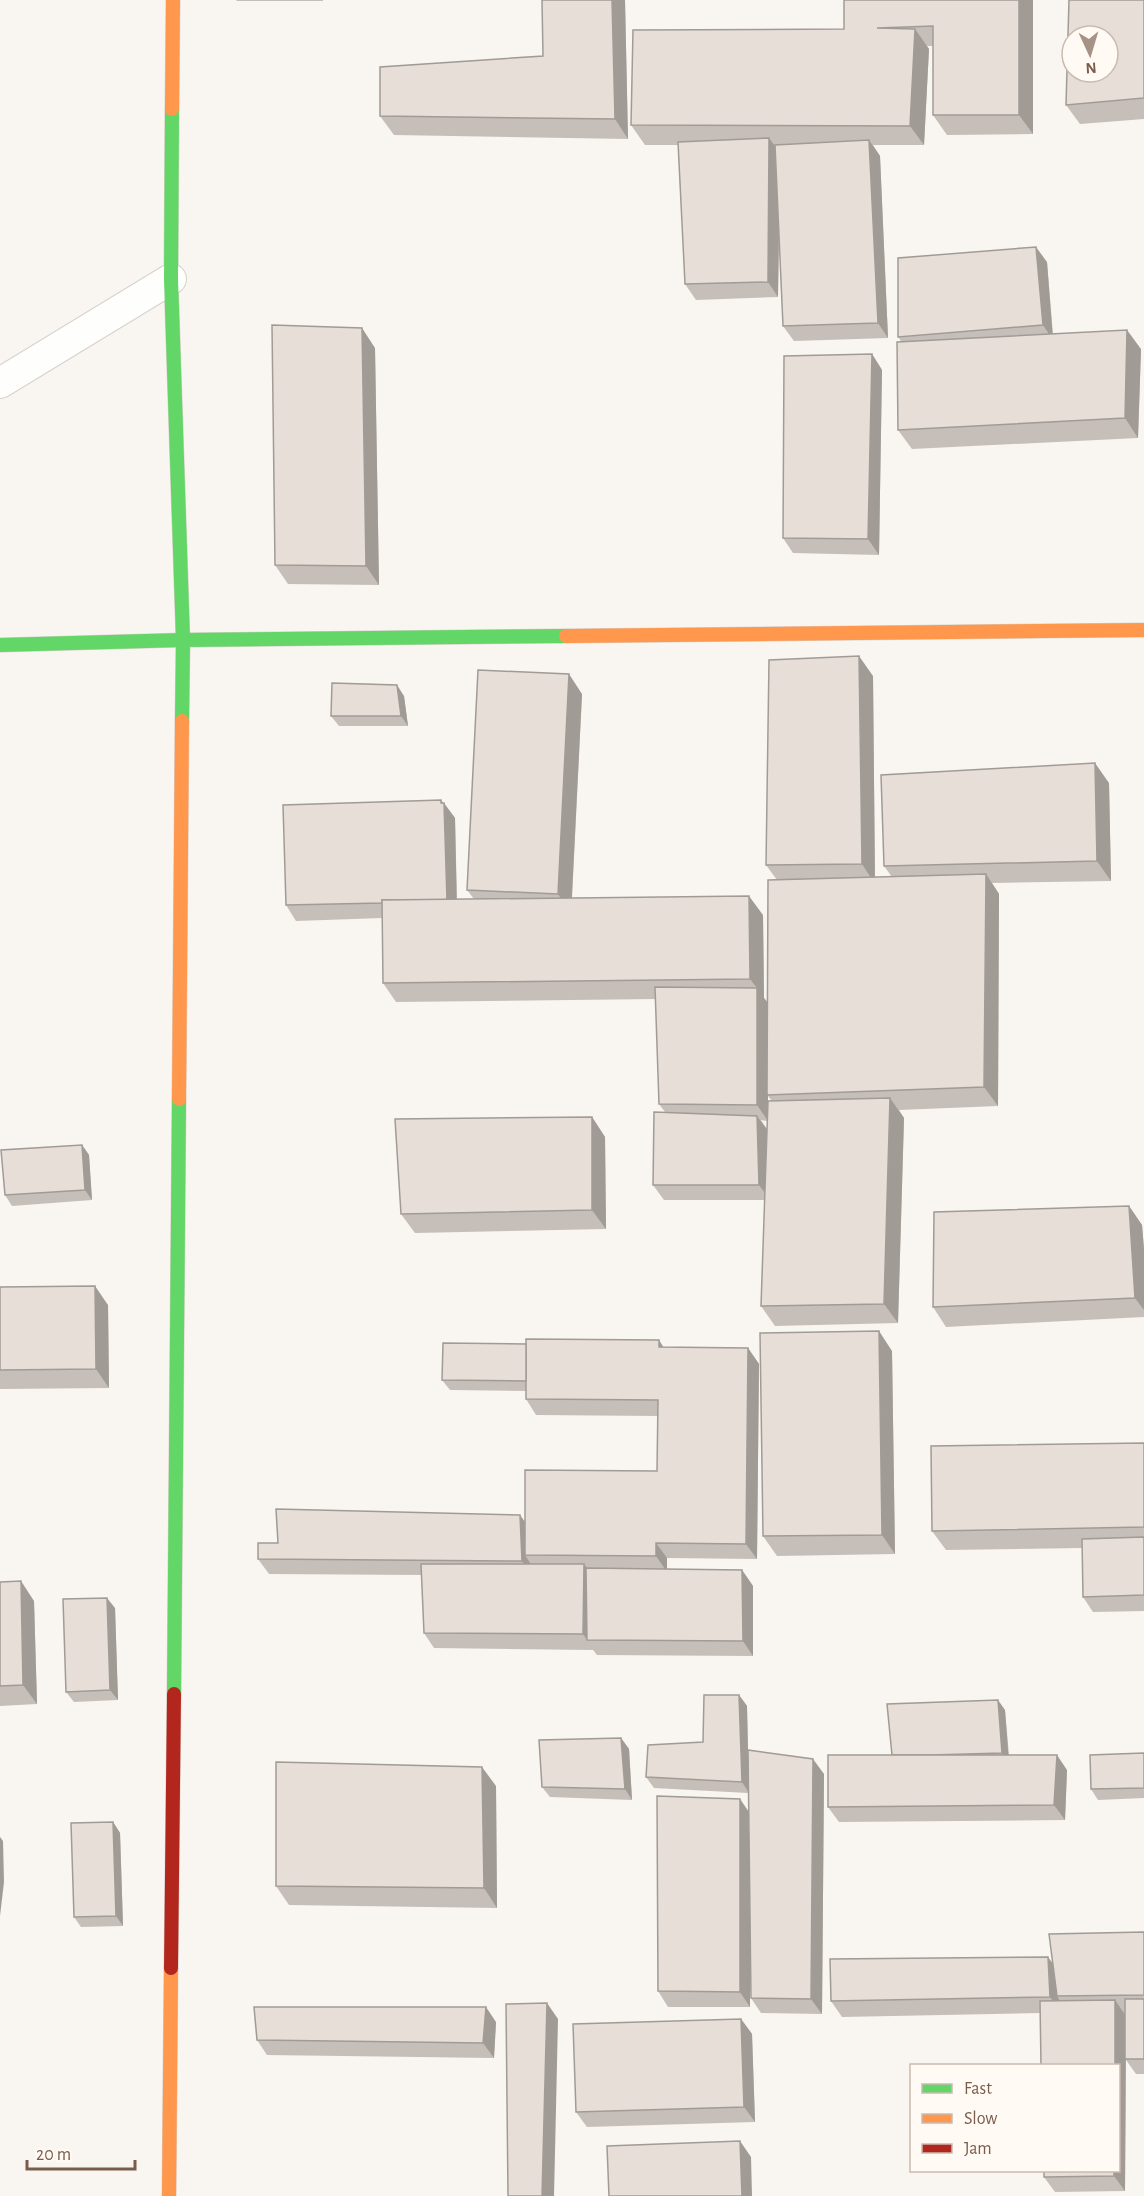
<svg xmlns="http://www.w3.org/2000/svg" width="1144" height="2196" font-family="'Alegreya Sans',sans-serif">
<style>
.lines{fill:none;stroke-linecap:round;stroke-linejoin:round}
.street-casing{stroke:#d7d1cb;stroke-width:32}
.fast-casing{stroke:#d9d2cb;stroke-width:15}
.slow-casing{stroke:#d9d2cb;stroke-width:15}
.jam-casing{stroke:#d9d2cb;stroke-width:15}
.street{stroke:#fefefd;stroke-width:30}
.fast{stroke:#63d668;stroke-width:14}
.slow{stroke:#ff974d;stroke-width:14}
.jam{stroke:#b3261e;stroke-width:14}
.wall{fill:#c6bfb9;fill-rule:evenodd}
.shaded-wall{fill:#a19b96}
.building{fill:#e6ded7;stroke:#a19b96;stroke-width:1.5;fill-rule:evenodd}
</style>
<rect width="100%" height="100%" fill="#f9f5f0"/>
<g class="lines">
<defs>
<polyline id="street" points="0,383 171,279"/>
<g id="fast">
<polyline points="172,109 171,279 183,640 182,721"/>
<polyline points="0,645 183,640 566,636"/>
<polyline points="174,1694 179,1099"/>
</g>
<g id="slow">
<polyline points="172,109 173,0"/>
<polyline points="566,636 1144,630"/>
<polyline points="179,1099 182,721"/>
<polyline points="169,2196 171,1968"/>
</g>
<polyline id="jam" points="171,1968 174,1694"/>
</defs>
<use href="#street" class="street-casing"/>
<use href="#fast" class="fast-casing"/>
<use href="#slow" class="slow-casing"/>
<use href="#jam" class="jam-casing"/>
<use href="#street" class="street"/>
<use href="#fast" class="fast"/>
<use href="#slow" class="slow"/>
<use href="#jam" class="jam"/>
</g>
<g class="wall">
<polygon points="236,0 323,0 323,1 237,1"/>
<polygon points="542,0 625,0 628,139 394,135 380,116 543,56"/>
<polygon points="1033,0 1033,134 947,135 933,115 933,46 927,46 929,49 924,145 873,145 880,156 888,338 794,341 783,326 779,235 778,297 696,300 685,284 678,145 645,145 631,125 844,29"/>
<polygon points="1144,0 1144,119 1080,124 1066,105"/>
<polygon points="1047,262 1053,334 1141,349 1138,438 912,449 898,430 901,341 898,337"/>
<polygon points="375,348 379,585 288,584 275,565"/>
<polygon points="872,354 882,370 879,555 793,553 783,538"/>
<path d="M873 676 875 877H892L884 866 1109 783 1111 881 992 883 999 894 998 1106 899 1110 904 1118 898 1323 775 1326 761 1306 765 1200H664L653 1185 665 1112 659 1104 656 999 396 1002 383 983 382 918 296 921 286 905 441 800 455 818 457 899H474L467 890 582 694 572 898 763 915 764 998 768 1003 777 880 766 865ZM768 1096 772 1101H768ZM761 1120 767 1121V1129Z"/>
<polygon points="404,696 408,726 339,726 331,716"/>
<polygon points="592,1117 605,1137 606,1229 415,1233 401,1214"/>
<polygon points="82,1145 89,1155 92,1200 12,1206 5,1195"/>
<polygon points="1129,1206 1142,1225 1144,1249 1144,1317 946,1327 933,1307"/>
<polygon points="0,1287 108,1305 109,1388 0,1389"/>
<polygon points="664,1348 748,1348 759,1364 757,1559 667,1558 667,1569 742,1570 753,1586 753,1656 597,1655 593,1650 434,1648 424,1633 422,1575 269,1574 258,1559 278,1543 525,1522 657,1471 658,1416 536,1415 526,1399 526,1391 450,1390 442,1380"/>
<polygon points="892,1351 895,1554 777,1556 763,1536"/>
<polygon points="1144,1443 1144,1611 1093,1612 1083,1597 1082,1548 946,1550 932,1531"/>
<polygon points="0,1582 34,1601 37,1704 0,1706"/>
<polygon points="115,1608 118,1700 74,1702 66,1692"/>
<polygon points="739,1695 747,1706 748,1750 824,1774 822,2014 761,2013 751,1998 750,1969 750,2007 668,2007 658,1991 740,1799 749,1812 748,1793 654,1788 646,1777 703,1742"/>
<polygon points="1005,1710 1009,1755 1067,1770 1065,1820 839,1822 828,1807 892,1755"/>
<polygon points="621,1738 629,1749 632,1800 550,1797 542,1787"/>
<polygon points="1144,1753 1144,1798 1098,1800 1091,1789"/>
<polygon points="496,1786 497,1908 289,1905 276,1886"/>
<polygon points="113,1822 120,1833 123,1926 81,1927 74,1917"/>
<polygon points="1144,1932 1144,2074 1136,2074 1126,2060 1125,2191 1055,2192 1044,2177 1040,2013 842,2017 831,2001 1053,1963"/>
<polygon points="741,2019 752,2034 755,2122 587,2127 576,2112"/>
<polygon points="496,2022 494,2058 267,2055 257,2040"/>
</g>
<g class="shaded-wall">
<polygon points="612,0 625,0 628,139 615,119"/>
<polygon points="1019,0 1033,0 1033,134 1019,115"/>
<polygon points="915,29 929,49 924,145 910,126"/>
<polygon points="769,138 780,153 778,297 768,282"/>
<polygon points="869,140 880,156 888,338 878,323"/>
<polygon points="1036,247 1047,262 1053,340 1043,325"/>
<polygon points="362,328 375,348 379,585 366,566"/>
<polygon points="1127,330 1141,349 1138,438 1125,418"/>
<polygon points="872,354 882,370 879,555 868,539"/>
<polygon points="859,656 873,676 875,884 862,864"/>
<polygon points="569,674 582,694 571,914 558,894"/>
<polygon points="397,685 404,696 408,726 401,716"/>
<polygon points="1095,763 1109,783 1111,881 1097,861"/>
<polygon points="441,800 444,805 444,803 455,818 457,916 447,901"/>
<polygon points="986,874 999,894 998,1106 984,1087"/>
<polygon points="749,896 763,915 764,998 768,1003 768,1121 757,1105 757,988 750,979"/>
<polygon points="890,1098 904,1118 898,1323 884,1304"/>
<polygon points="757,1116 768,1131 770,1200 759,1185"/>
<polygon points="592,1117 605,1137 606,1229 592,1210"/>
<polygon points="82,1145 89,1155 92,1200 85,1190"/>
<polygon points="1129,1206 1142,1225 1144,1249 1144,1310 1135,1298"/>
<polygon points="95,1286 108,1305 109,1388 96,1369"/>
<polygon points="879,1331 892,1351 895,1554 882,1535"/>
<polygon points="659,1340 669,1356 659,1347"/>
<polygon points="748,1348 759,1364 757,1559 746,1544"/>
<polygon points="520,1515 531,1530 525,1555 532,1566 532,1576 522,1561"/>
<polygon points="656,1543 667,1558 667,1572 656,1556"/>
<polygon points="584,1564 595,1579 587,1640 583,1634"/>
<polygon points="742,1570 753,1586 753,1656 743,1641"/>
<polygon points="21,1581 34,1601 37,1704 23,1685"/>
<polygon points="107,1598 115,1608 118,1700 110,1690"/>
<polygon points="739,1695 747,1706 749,1793 742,1782"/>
<polygon points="998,1700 1005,1710 1009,1763 1002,1753"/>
<polygon points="621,1738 629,1749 632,1800 625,1789"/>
<polygon points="1057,1755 1067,1770 1065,1820 1054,1805"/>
<polygon points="813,1759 824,1774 822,2014 811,1999"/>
<polygon points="482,1767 496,1786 497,1908 484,1888"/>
<polygon points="740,1799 750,1814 750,2007 740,1992"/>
<polygon points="113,1822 120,1833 123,1926 116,1916"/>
<polygon points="0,1837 3,1841 4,1882 0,1916"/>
<polygon points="1048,1957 1059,1972 1057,1996 1060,2001 1061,2012 1050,1997"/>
<polygon points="1115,2000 1126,2016 1125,2191 1114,2176 1114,2170 1119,2170 1119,2066 1115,2066"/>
<polygon points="547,2003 558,2019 554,2196 542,2196"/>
<polygon points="486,2007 496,2022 494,2058 483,2043"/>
<polygon points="741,2019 752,2034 755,2122 744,2107"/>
<polygon points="740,2141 751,2157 752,2196 742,2196"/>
</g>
<g class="building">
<polygon points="542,0 612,0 615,119 380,116 380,67 543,56"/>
<polygon points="844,0 1019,0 1019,115 933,115 933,26 877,28 915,29 910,126 631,125 633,30 844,29"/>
<path d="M1069 0H1144V98L1066 105ZM1072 36H1108V72H1072Z"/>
<polygon points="769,138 768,282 685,284 678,142"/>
<polygon points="869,140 878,323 783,326 775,145"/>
<polygon points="1036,247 1043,325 898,337 898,258"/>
<polygon points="272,325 362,328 366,566 275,565"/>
<polygon points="1127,330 1125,418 898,430 897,342"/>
<polygon points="872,354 868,539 783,538 784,356"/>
<polygon points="859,656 862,864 766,865 769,660"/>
<polygon points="478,670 569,674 558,894 467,890"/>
<polygon points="332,683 397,685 401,716 331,716"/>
<polygon points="1095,763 1097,861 884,866 881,775"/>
<polygon points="441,800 441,803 444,803 447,900 382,900 382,903 286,905 283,805"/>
<polygon points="986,874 984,1087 767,1095 768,880"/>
<polygon points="749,896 750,979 383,983 382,900"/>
<polygon points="655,987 757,988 757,1105 659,1104"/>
<polygon points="890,1098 884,1304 761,1306 768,1101"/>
<polygon points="654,1112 757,1116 759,1185 653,1185"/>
<polygon points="592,1117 592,1210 401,1214 395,1119"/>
<polygon points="82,1145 85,1190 5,1195 1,1150"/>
<polygon points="1129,1206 1135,1298 933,1307 934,1212"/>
<polygon points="95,1286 96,1369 0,1370 0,1287"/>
<polygon points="879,1331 882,1535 763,1536 760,1333"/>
<polygon points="526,1339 659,1340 659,1347 748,1348 746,1544 656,1543 656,1556 525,1555 525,1470 657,1471 658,1400 526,1399"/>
<polygon points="443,1343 526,1344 526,1381 442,1380"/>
<polygon points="1144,1443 1144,1527 932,1531 931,1446"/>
<polygon points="276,1509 520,1515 522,1561 258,1559 258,1543 278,1543"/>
<polygon points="1144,1537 1144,1595 1083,1597 1082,1539"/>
<polygon points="421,1564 584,1564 583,1634 424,1633"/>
<polygon points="586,1568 742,1570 743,1641 587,1640"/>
<polygon points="21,1581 23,1685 0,1686 0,1582"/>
<polygon points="107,1598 110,1690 66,1692 63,1599"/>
<polygon points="704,1695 739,1695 742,1782 646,1777 648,1745 703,1742"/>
<polygon points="998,1700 1002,1753 931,1755 892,1755 887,1704"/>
<polygon points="621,1738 625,1789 542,1787 539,1740"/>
<polygon points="748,1750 813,1759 811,1999 751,1998"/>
<polygon points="1144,1753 1144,1788 1091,1789 1090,1755"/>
<polygon points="828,1755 1057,1755 1054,1805 828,1807"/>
<polygon points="276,1762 482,1767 484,1888 276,1886"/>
<polygon points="657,1796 740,1799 740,1992 658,1991"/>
<polygon points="113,1822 116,1916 74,1917 71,1823"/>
<polygon points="1144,1932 1144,1995 1057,1996 1049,1934"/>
<polygon points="1048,1957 1050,1997 831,2001 830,1959"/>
<rect x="1125" y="1999" width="19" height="60"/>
<polygon points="1115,2000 1115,2066 1041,2066 1040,2001"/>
<polygon points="547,2003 542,2196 508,2196 506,2004"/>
<polygon points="254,2007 486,2007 483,2043 257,2040"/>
<polygon points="741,2019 744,2107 576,2112 573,2024"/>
<polygon points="740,2141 742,2196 609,2196 607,2146"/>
<polygon points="1044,2170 1114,2170 1114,2176 1044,2177"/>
</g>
<rect x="910" y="2064" width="210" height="108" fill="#fffaf3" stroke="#cabbb1" stroke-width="1.5"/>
<rect x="922" y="2084" width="30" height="9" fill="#63d668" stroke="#cabbb1" stroke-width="1.5"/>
<text x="964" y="2094" font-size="18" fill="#7a5c4d">Fast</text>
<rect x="922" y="2114" width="30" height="9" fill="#ff974d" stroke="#cabbb1" stroke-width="1.5"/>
<text x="964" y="2124" font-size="18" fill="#7a5c4d">Slow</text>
<rect x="922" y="2144" width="30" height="9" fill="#b3261e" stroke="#cabbb1" stroke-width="1.5"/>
<text x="964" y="2154" font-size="18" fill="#7a5c4d">Jam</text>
<g transform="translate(1090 54) rotate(176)"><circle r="28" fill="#fffaf3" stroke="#cabbb1" stroke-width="1.5"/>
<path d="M0-4.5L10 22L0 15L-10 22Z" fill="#a69286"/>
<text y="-9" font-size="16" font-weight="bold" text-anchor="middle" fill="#7a5c4d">N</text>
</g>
<path d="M27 2160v9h108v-9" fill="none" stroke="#7a5c4d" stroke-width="3"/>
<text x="36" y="2160" font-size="18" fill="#7a5c4d" stroke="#fffaf3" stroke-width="4.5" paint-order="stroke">20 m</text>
</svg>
